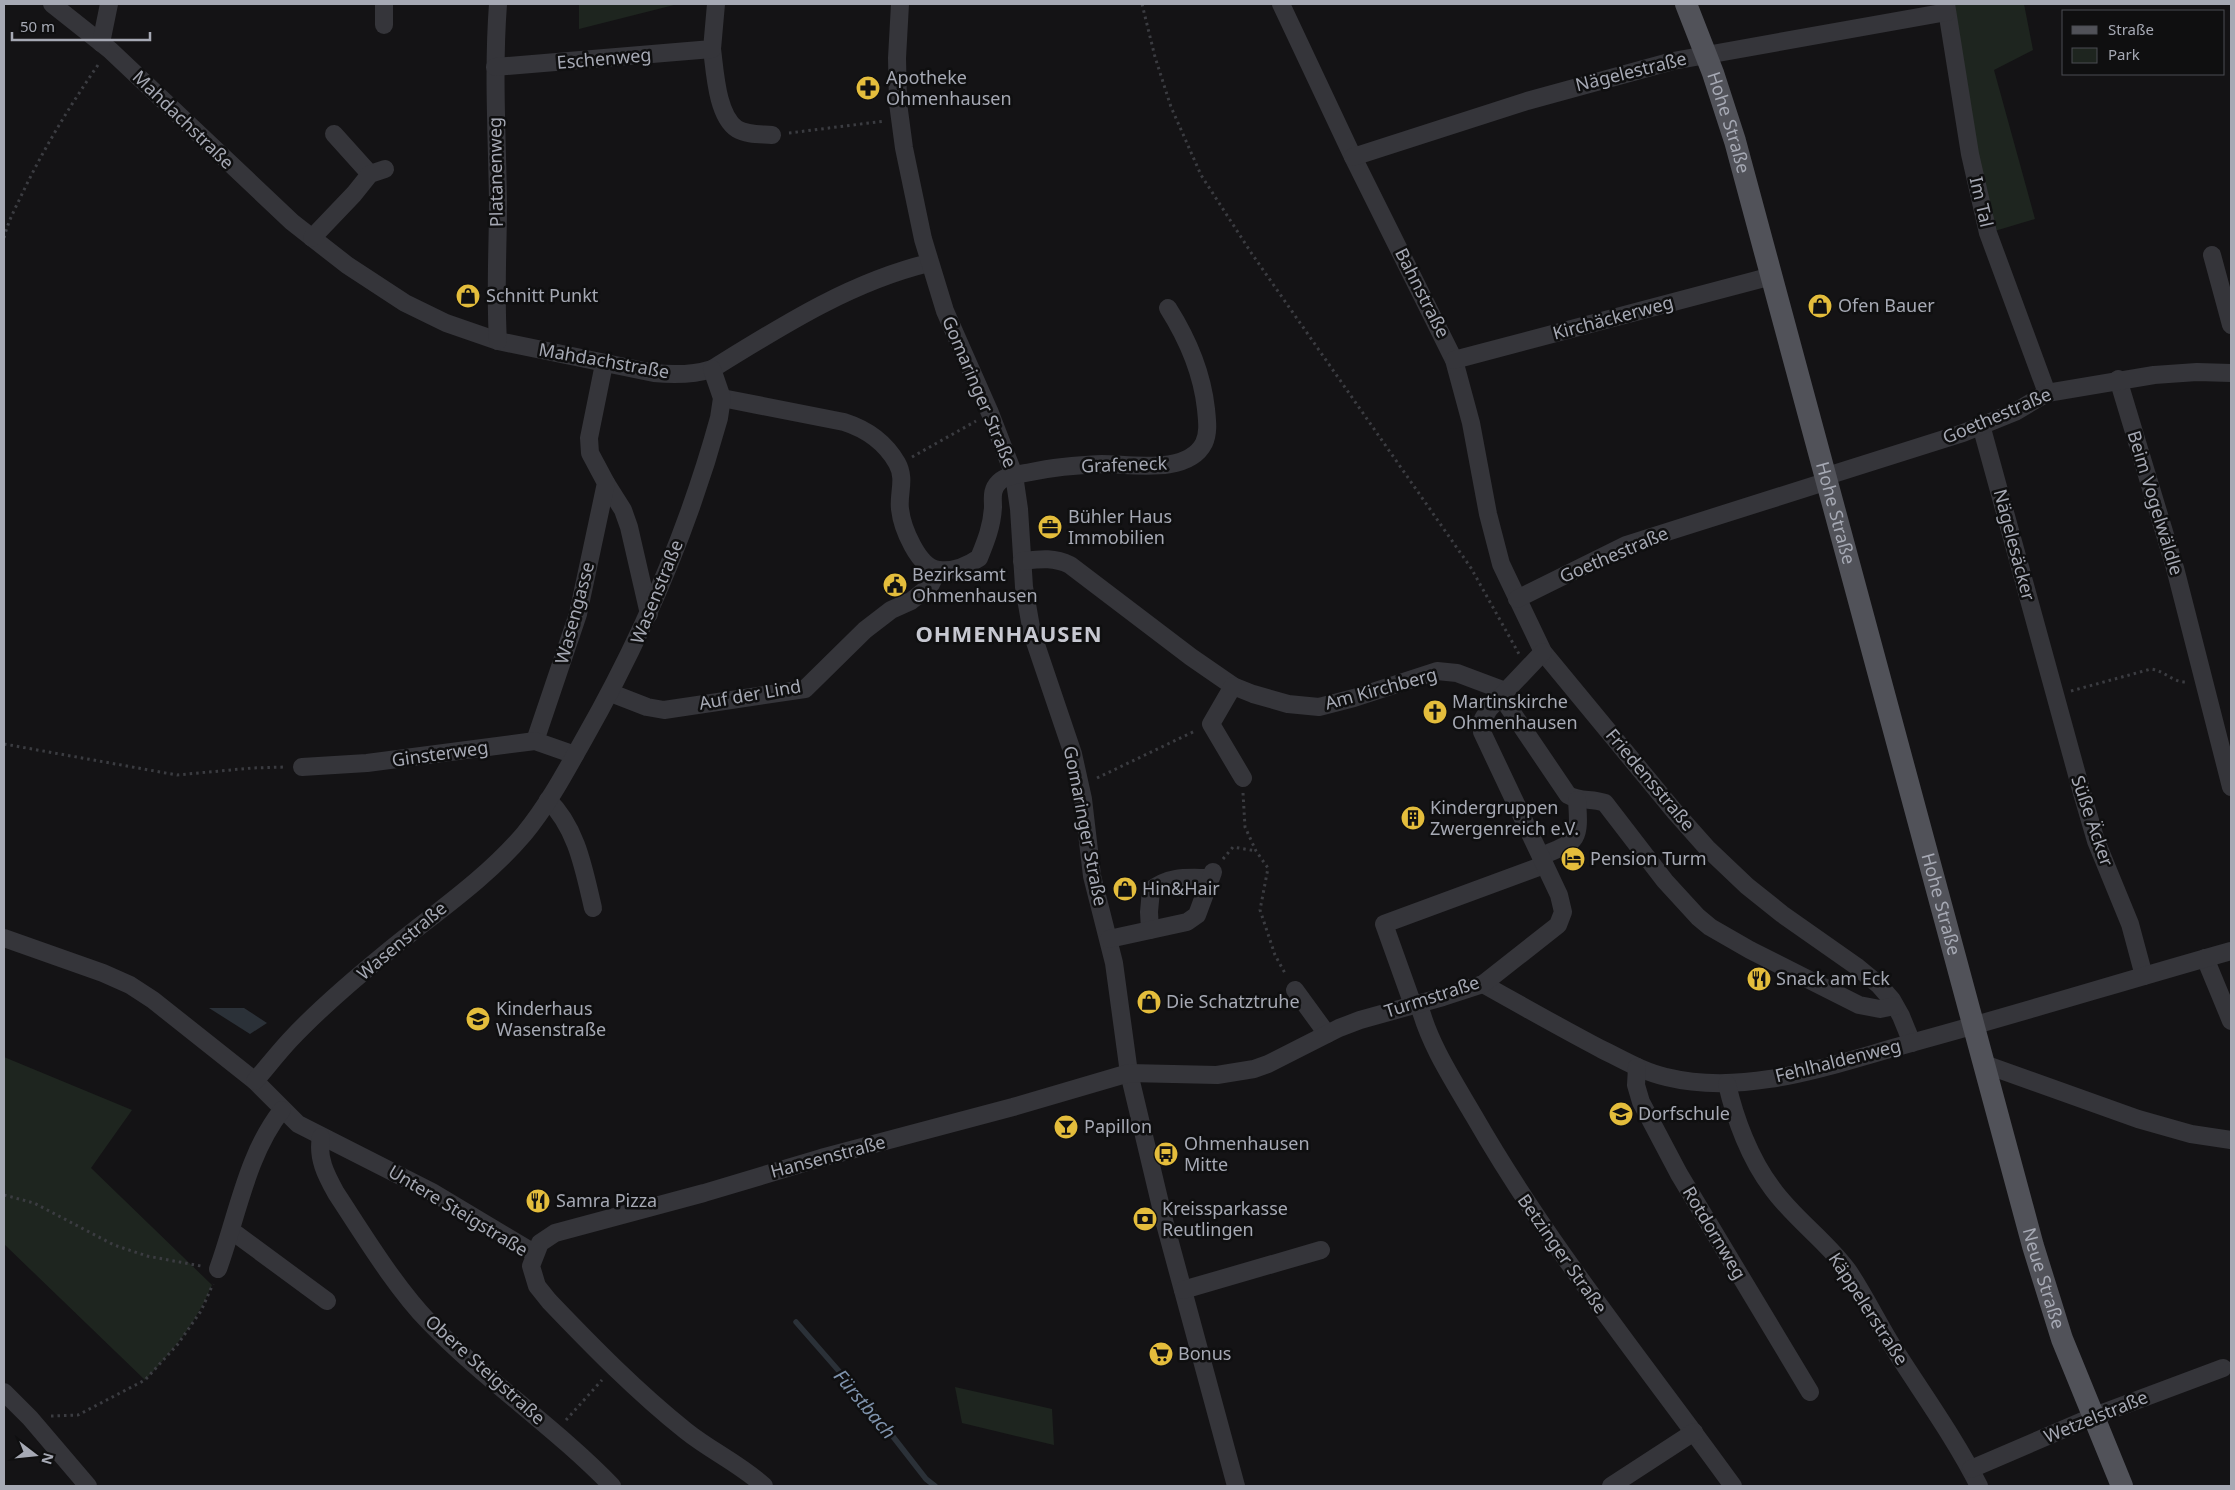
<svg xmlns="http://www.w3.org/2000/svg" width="2235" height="1490" font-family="'Noto Sans',sans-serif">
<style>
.green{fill:#1e251f}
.water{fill:#2b3138}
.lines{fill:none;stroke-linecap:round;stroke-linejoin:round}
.stream{stroke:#2b3138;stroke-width:5.5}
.path{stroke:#3b3c41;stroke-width:3;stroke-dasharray:2.5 4;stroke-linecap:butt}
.minor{stroke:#35353a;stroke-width:18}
.major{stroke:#515259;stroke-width:22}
.labels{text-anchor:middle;stroke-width:5;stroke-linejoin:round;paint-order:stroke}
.street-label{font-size:18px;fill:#a6a9b4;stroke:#0f0f10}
.poi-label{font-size:18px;fill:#a6a9b4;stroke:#0f0f10;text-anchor:start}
.water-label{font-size:19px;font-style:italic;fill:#7f93ad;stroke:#0f0f10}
.district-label{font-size:22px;font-weight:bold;letter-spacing:1px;fill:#c7c8d1;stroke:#0f0f10}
</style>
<rect width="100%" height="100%" fill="#141315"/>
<g class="green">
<polygon points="579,4 678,4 579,29"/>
<polygon points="1946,4 2024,4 2033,50 1994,70 2035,219 1988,233"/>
<path d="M4 1057 132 1110 91 1168 212 1285C195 1325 174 1349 145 1380L4 1244Z"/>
<polygon points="955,1387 1052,1409 1054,1445 962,1423"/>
</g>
<polygon class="water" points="209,1008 244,1008 267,1023 250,1034"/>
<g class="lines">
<polyline class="stream" points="796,1322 866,1402 926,1479 935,1486"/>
<g class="path">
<polyline points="1142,4 1155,57 1171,107 1201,175 1252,254 1471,568 1519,654"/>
<polyline points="789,133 885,121"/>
<path d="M4 238C8 221 16 207 23 192 45 146 71 104 100 62"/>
<polyline points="912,457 976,421"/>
<path d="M2071 691 2151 669C2165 671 2172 682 2186 682"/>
<polyline points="4,744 177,775 252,768 285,767"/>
<polyline points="1097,778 1195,731"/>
<polyline points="1243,793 1245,827 1256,851 1268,868 1260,910 1275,955 1286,975"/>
<polyline points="1223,859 1233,847 1256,851"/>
<polyline points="4,1195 34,1203 114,1245 147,1256 201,1266"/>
<polyline points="51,1416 78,1415 145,1380 178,1344 201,1311 213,1284"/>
<polyline points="566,1420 602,1380"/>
</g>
<g class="minor">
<path d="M52 4 110 50 292 222 347 265 405 303 446 323 498 341 654 373C674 375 693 375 712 369 780 327 850 282 929 263"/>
<path d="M498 4C493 70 497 135 498 201 498 248 495 294 498 341"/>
<polyline points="900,4 897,58 898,103 904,148 923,239 945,311 990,413 1014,475 1019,509 1024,587 1032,633 1073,754 1083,799 1092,876 1114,963 1129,1073 1165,1224 1236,1486"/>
<polyline points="1281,4 1353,157 1454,360 1471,423 1488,514 1501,564 1543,652 1675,812 1707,848 1747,886 1782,914 1856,966 1879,985 1892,1000 1901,1016 1912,1043"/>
<polyline points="1946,4 1970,154 1988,233 2047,393"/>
<polyline points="384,25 384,4"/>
<polyline points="101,43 109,4"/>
<path d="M712 49C715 72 717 116 737 129 747 135 761 134 772 135"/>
<polyline points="495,67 712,49 716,4"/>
<polyline points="334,134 370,174"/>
<polyline points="1353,157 1527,101 1673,61 1947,12"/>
<polyline points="312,238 354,194 370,174 385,169"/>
<polyline points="2212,255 2231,325"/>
<polyline points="1454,360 1772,276"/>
<polyline points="2118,379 2175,568 2231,787"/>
<path d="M722 398 844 422C866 429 885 442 897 463 906 479 898 494 900 509 902 527 918 568 939 570 954 572 967 566 979 558 986 541 992 526 993 507 993 498 991 490 999 482 1006 475 1021 474 1031 472 1054 467 1078 465 1102 464 1131 464 1188 475 1204 443 1209 432 1207 420 1206 409 1202 372 1187 338 1168 308"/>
<polyline points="1981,425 2082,793 2096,841 2130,924 2144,976"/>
<polyline points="1827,476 1963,433 2015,412 2047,393 2154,375 2197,372 2231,373"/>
<polyline points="606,483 623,510 629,527 649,614"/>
<path d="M1022 561C1040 559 1054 557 1070 565L1191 657 1233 686 1253 694 1288 704 1319 707 1354 698 1437 671 1457 673 1505 691"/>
<polyline points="1517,599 1626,545 1828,481"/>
<polyline points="1233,686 1211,724 1243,778"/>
<polyline points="611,693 647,707 664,710 805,689 865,630 891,610 911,601 930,586 938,570"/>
<path d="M1501 696 1568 795C1580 802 1592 798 1605 803L1665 881 1698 917 1710 927 1750 950 1859 1005 1880 1009 1895 1006"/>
<polyline points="535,741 578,614 606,483 590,453 589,438 604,364"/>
<polyline points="302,767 367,763 535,741 575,755"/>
<path d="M548 800C577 828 584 870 593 908"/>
<path d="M1541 856C1578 841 1580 842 1577 800"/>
<path d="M1150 930 1149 912 1151 890C1170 875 1188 878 1210 878"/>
<polyline points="4,938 103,973 130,985 153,1000 255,1081 298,1124 432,1192 534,1253"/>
<polyline points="1109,939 1187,922 1197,915 1213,872"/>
<polyline points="2205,958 2231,1021"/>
<path d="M1483 984C1522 1006 1561 1028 1601 1049 1622 1059 1643 1072 1666 1077 1748 1097 1833 1064 1911 1043 2018 1014 2124 981 2231 951"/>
<polyline points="1295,990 1327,1034"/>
<path d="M1419 1004C1429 1044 1453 1080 1474 1116 1549 1247 1645 1364 1733 1486"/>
<polyline points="1413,1005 1384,924 1544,865"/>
<polyline points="1984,1064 2138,1119 2191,1134 2231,1140"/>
<polyline points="1637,1067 1636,1085 1641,1102 1679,1174 1810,1392"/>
<path d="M255 1081C267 1067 278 1053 290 1040 319 1009 353 980 386 953 432 915 485 880 524 834 548 805 566 771 584 739 642 637 688 531 719 418L722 398 712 369"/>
<path d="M1727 1084C1735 1119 1750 1159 1772 1188 1794 1219 1827 1241 1849 1272 1865 1296 1878 1323 1893 1347 1922 1393 1955 1438 1979 1486"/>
<path d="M321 1137C317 1158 326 1175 336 1193 363 1234 395 1287 429 1322 486 1381 555 1427 612 1486"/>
<polyline points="232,1231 327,1301"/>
<path d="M218 1269C237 1217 247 1154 282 1110"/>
<polyline points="1183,1290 1321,1250"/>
<polyline points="4,1392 30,1418 88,1486"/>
<polyline points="1971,1469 2092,1417 2223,1368"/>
<path d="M764 1486C740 1464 711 1451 686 1431 637 1392 592 1346 549 1301L537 1286 531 1266 540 1243 555 1233 704 1193 821 1158 1013 1107 1129 1073 1217 1075 1254 1069 1268 1064 1339 1028 1360 1020 1443 997 1483 984 1558 925 1563 912 1559 895 1482 732 1483 719 1489 709 1543 652"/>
<polyline points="1611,1486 1694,1432"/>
</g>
<path class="major" id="s1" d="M1686 4 1713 73 1735 141 2033 1246 2062 1339 2122 1486"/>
</g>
<defs>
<symbol id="pharmacy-disc" viewBox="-11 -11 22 22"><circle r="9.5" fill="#e4bd3c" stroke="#0f0f10"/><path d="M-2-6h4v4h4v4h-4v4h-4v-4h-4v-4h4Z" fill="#111"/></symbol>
<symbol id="shop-disc" viewBox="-11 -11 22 22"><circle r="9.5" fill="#e4bd3c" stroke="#0f0f10"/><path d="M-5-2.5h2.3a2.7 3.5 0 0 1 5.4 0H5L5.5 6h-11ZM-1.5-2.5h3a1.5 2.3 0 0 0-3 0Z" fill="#111"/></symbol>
<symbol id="office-disc" viewBox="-11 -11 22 22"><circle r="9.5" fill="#e4bd3c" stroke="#0f0f10"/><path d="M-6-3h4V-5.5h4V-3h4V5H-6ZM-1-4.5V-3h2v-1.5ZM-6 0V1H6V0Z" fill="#111"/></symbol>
<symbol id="civic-disc" viewBox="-11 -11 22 22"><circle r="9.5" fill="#e4bd3c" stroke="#0f0f10"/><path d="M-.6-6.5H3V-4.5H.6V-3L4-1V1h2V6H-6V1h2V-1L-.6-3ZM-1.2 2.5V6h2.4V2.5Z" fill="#111"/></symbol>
<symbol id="church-disc" viewBox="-11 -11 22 22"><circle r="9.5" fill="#e4bd3c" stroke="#0f0f10"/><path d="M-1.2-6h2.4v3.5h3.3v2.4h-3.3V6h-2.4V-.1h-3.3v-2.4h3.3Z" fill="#111"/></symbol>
<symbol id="building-disc" viewBox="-11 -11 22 22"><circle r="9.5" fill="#e4bd3c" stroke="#0f0f10"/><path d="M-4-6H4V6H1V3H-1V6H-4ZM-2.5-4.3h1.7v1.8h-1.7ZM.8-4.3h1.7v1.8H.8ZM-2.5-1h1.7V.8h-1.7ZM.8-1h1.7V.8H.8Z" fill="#111"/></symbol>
<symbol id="hotel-disc" viewBox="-11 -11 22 22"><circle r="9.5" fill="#e4bd3c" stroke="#0f0f10"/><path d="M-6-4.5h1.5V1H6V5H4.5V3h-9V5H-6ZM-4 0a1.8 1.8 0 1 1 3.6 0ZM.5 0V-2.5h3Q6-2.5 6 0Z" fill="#111"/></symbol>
<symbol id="restaurant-disc" viewBox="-11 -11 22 22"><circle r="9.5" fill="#e4bd3c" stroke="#0f0f10"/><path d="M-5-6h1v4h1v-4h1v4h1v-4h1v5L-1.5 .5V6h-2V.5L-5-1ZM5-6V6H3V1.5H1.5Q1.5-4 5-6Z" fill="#111"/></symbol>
<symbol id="school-disc" viewBox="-11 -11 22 22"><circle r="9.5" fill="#e4bd3c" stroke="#0f0f10"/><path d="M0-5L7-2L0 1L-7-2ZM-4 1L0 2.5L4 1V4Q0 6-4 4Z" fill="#111"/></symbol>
<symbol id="bar-disc" viewBox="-11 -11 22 22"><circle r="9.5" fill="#e4bd3c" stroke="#0f0f10"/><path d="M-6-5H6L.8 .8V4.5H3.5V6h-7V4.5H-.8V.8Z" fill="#111"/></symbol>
<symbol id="bus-disc" viewBox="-11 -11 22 22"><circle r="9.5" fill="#e4bd3c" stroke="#0f0f10"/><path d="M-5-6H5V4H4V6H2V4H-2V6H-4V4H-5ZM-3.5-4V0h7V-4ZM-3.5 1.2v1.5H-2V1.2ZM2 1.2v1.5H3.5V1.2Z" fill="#111"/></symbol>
<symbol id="bank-disc" viewBox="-11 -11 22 22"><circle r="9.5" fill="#e4bd3c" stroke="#0f0f10"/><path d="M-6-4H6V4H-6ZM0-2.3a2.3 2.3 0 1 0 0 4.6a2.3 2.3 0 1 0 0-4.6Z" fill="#111"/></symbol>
<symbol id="supermarket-disc" viewBox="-11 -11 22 22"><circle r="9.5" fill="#e4bd3c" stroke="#0f0f10"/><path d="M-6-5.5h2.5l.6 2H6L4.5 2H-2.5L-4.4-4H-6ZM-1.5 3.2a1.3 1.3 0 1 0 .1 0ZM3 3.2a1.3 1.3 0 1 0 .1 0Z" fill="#111"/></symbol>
</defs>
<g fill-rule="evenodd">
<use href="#pharmacy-disc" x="854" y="74" width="28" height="28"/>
<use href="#shop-disc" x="454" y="282" width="28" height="28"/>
<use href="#shop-disc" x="1806" y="292" width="28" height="28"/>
<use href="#office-disc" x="1036" y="513" width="28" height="28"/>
<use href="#civic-disc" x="881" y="571" width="28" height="28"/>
<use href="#church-disc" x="1421" y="698" width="28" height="28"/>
<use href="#building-disc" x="1399" y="804" width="28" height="28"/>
<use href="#hotel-disc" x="1559" y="845" width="28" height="28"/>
<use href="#shop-disc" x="1111" y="875" width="28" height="28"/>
<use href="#restaurant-disc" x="1745" y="965" width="28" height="28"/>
<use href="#shop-disc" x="1135" y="988" width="28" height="28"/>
<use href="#school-disc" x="464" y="1005" width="28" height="28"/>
<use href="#school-disc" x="1607" y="1100" width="28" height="28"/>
<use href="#bar-disc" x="1052" y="1113" width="28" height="28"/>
<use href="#bus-disc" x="1152" y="1140" width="28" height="28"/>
<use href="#restaurant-disc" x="524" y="1187" width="28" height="28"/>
<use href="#bank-disc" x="1131" y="1205" width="28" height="28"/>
<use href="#supermarket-disc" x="1147" y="1340" width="28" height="28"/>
</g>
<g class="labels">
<g class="street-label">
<text transform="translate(604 59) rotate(-5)" y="6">Eschenweg</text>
<text transform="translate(1631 72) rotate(-14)" y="6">Nägelestraße</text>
<text transform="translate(183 120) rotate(44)" y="6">Mahdachstraße</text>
<text dy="6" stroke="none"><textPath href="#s1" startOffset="126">Hohe Straße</textPath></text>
<text transform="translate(496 172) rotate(-91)" y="6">Platanenweg</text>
<text transform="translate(1981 202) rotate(77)" y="6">Im Tal</text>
<text transform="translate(1422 293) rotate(63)" y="6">Bahnstraße</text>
<text transform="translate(1613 318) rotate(-15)" y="6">Kirchäckerweg</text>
<text transform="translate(604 361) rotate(10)" y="6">Mahdachstraße</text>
<text transform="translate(979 392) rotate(67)" y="6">Gomaringer Straße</text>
<text transform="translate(1997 416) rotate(-23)" y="6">Goethestraße</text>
<text transform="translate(1124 465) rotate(-2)" y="6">Grafeneck</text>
<text transform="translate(2155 503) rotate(73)" y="6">Beim Vogelwäldle</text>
<text dy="6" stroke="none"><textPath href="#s1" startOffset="531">Hohe Straße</textPath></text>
<text transform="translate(2014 545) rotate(75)" y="6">Nägelesäcker</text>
<text transform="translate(1614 555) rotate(-23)" y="6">Goethestraße</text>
<text transform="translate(657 592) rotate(-68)" y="6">Wasenstraße</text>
<text transform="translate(575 613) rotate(-75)" y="6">Wasengasse</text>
<text transform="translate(1381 689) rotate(-15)" y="6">Am Kirchberg</text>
<text transform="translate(750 695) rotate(-10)" y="6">Auf der Lind</text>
<text transform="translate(440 754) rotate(-8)" y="6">Ginsterweg</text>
<text transform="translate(1650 780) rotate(50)" y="6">Friedensstraße</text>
<text transform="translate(2092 821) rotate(71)" y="6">Süße Äcker</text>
<text transform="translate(1085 826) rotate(79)" y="6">Gomaringer Straße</text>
<text dy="6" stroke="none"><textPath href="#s1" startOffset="936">Hohe Straße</textPath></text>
<text transform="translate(402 941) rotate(-40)" y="6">Wasenstraße</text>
<text transform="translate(1432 997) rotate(-18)" y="6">Turmstraße</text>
<text transform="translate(1838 1061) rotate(-14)" y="6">Fehlhaldenweg</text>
<text transform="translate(828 1157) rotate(-15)" y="6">Hansenstraße</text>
<text transform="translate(458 1211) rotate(31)" y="6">Untere Steigstraße</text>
<text transform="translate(1714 1233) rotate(59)" y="6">Rotdornweg</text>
<text transform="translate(1562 1254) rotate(55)" y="6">Betzinger Straße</text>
<text dy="6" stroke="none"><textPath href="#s1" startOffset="1324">Neue Straße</textPath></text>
<text transform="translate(1868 1309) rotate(57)" y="6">Käppelerstraße</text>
<text transform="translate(485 1370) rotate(42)" y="6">Obere Steigstraße</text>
<text transform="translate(2096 1417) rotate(-22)" y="6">Wetzelstraße</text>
</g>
<g class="poi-label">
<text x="886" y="84">Apotheke<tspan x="886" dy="21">Ohmenhausen</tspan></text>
<text x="486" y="302">Schnitt Punkt</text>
<text x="1838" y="312">Ofen Bauer</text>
<text x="1068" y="523">Bühler Haus<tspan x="1068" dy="21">Immobilien</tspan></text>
<text x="912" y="581">Bezirksamt<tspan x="912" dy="21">Ohmenhausen</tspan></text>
<text x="1452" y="708">Martinskirche<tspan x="1452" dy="21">Ohmenhausen</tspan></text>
<text x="1430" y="814">Kindergruppen<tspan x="1430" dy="21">Zwergenreich e.V.</tspan></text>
<text x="1590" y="865">Pension Turm</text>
<text x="1142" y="895">Hin&amp;Hair</text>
<text x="1776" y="985">Snack am Eck</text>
<text x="1166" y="1008">Die Schatztruhe</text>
<text x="496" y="1015">Kinderhaus<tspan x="496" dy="21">Wasenstraße</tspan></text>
<text x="1638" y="1120">Dorfschule</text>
<text x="1084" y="1133">Papillon</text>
<text x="1184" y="1150">Ohmenhausen<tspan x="1184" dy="21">Mitte</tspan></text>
<text x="556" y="1207">Samra Pizza</text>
<text x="1162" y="1215">Kreissparkasse<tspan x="1162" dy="21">Reutlingen</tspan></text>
<text x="1178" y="1360">Bonus</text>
</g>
<g class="water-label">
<text transform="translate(865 1404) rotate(50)" y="7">Fürstbach</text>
</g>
<g class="district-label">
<text x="1009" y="642">OHMENHAUSEN</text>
</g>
</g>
<rect width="2235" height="1490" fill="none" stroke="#a6a9b4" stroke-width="10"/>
<rect x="2062" y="10" width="162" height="65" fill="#0f0f10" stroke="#4b4d52"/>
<rect x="2072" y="26" width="25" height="8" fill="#515259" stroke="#4b4d52"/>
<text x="2108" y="35" font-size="15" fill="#a6a9b4">Straße</text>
<rect x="2072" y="48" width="25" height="15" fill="#1e251f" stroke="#4b4d52"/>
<text x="2108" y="60" font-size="15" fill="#a6a9b4">Park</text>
<g transform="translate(35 1455) rotate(106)" stroke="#0f0f10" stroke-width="4" paint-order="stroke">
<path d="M0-4L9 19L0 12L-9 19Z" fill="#a6a9b4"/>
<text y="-8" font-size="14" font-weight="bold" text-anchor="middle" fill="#a6a9b4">N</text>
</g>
<path d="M12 32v8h138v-8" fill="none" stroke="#a6a9b4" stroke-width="2.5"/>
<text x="20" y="32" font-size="15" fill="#a6a9b4" stroke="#0f0f10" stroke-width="4" paint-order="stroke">50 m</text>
</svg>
